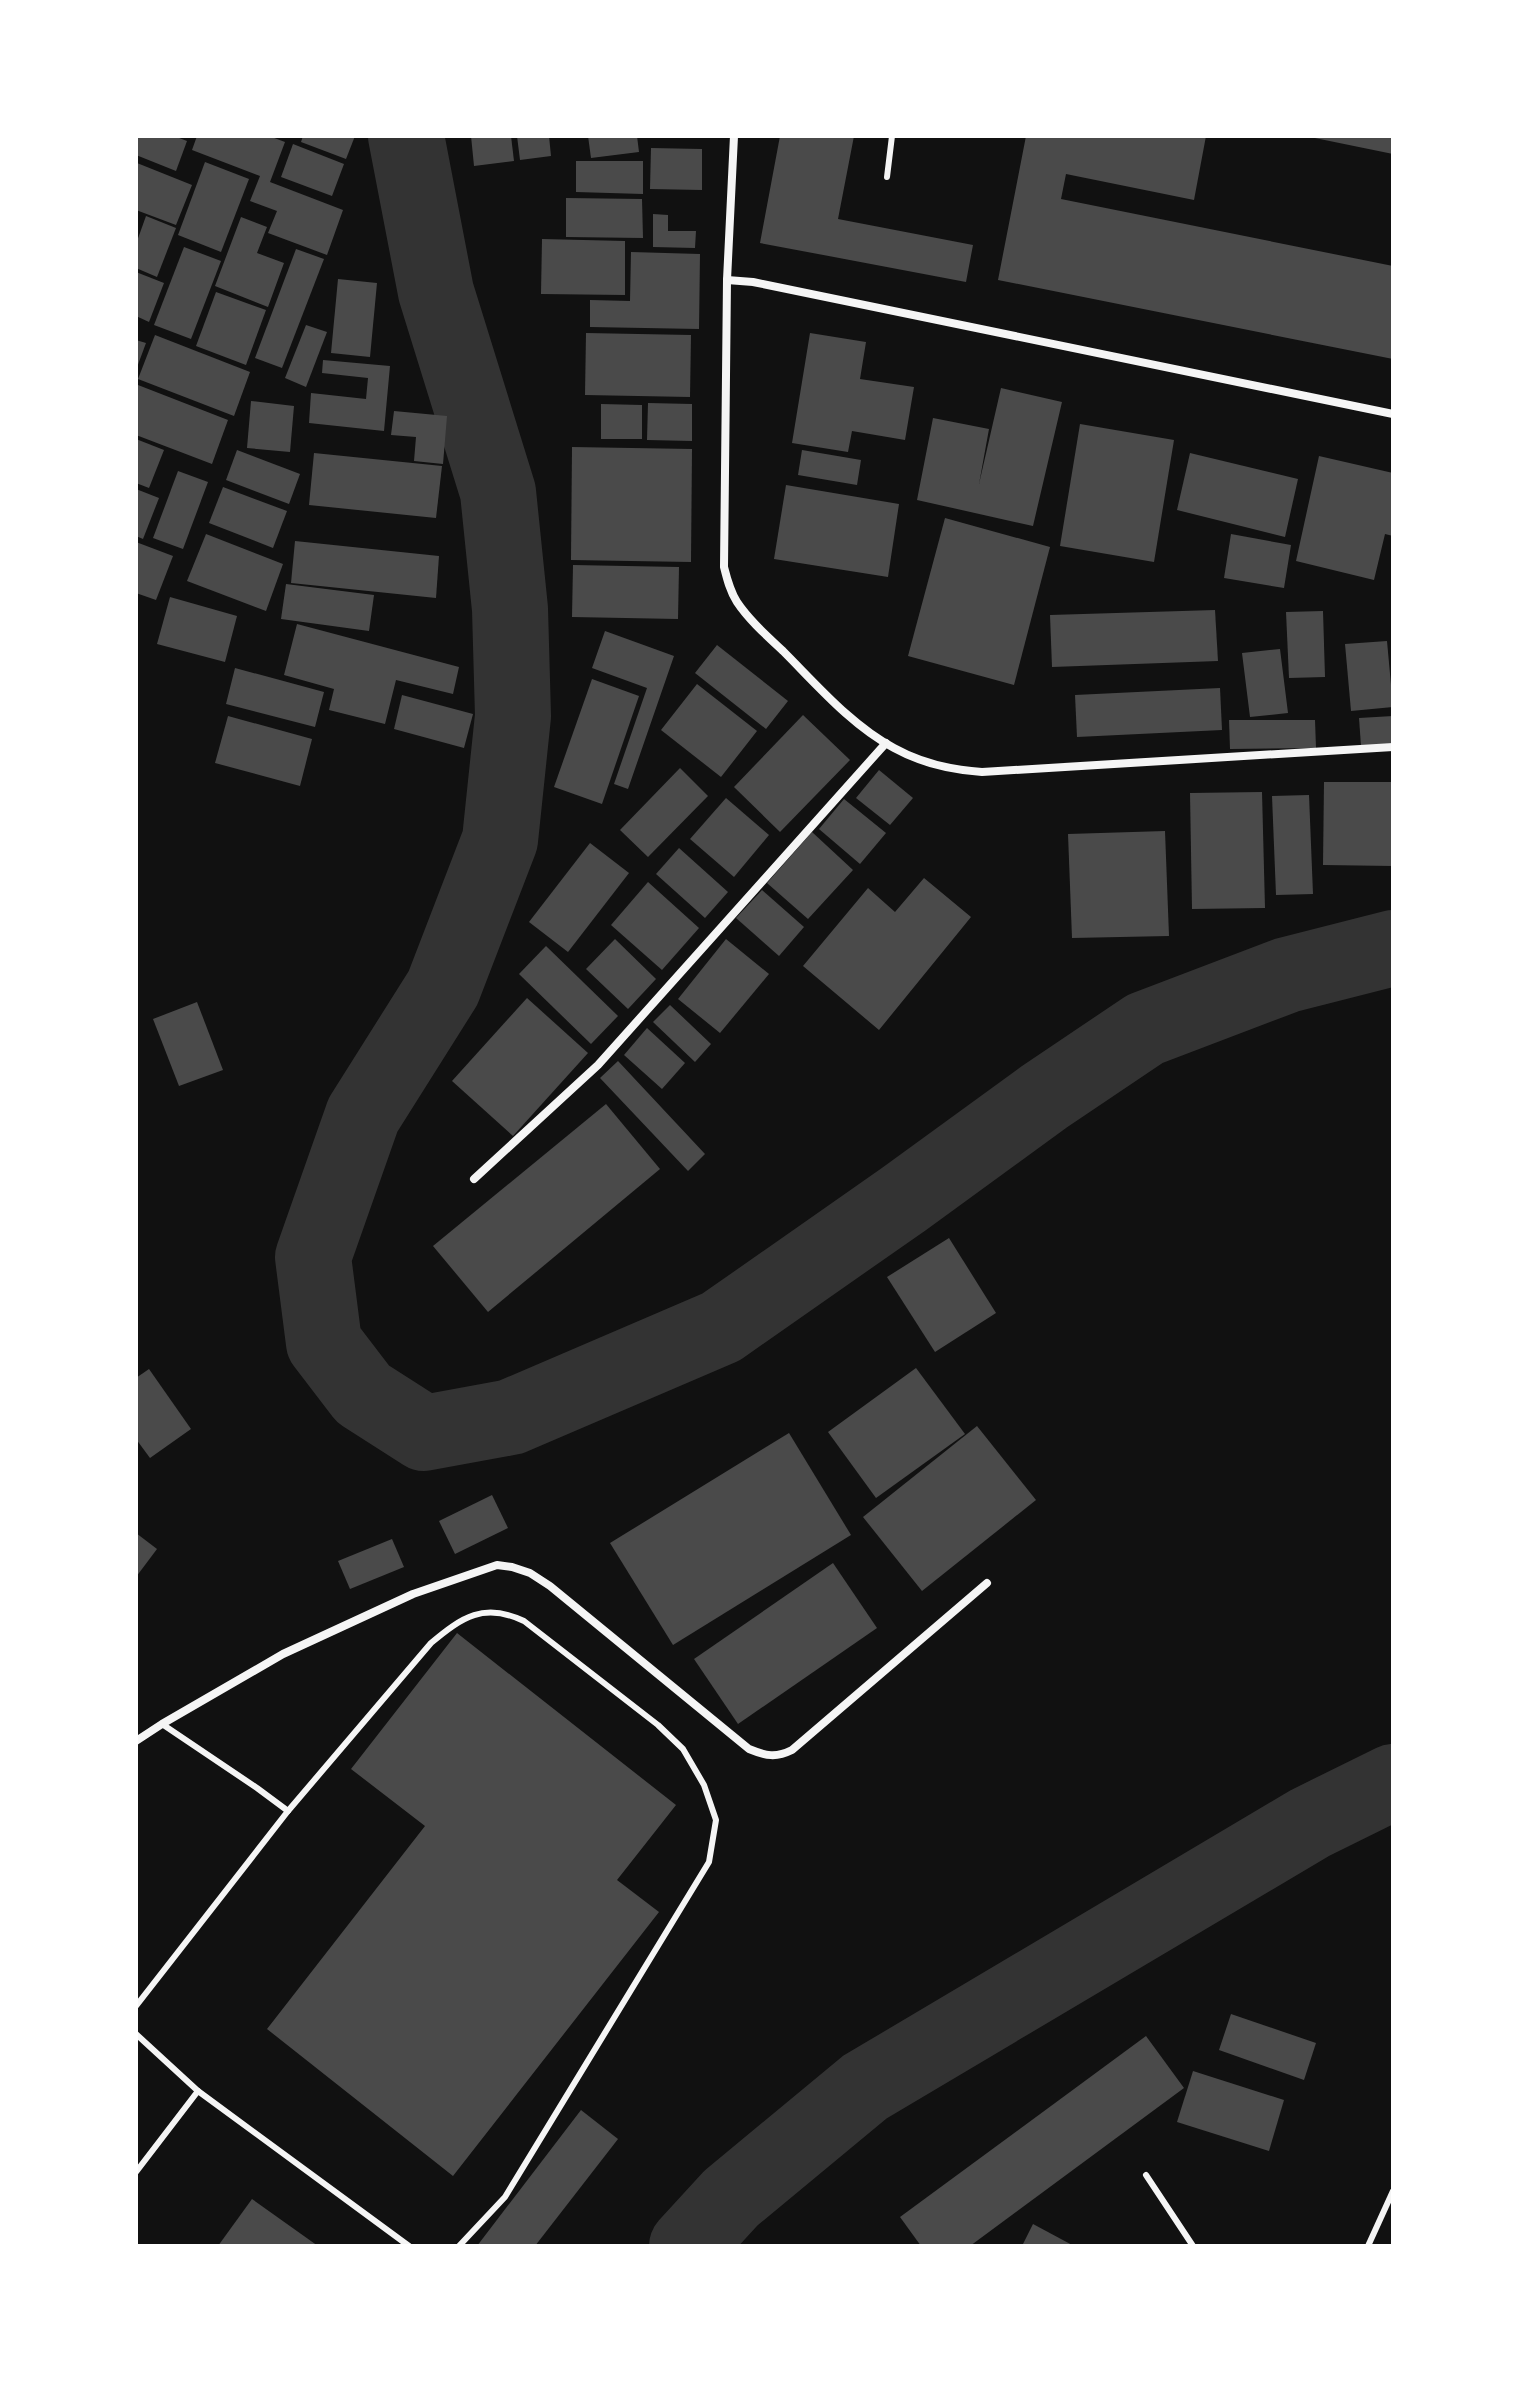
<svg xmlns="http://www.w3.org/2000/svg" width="1529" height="2382" font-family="'Source Sans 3',sans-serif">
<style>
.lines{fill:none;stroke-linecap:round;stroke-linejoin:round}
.river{stroke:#333;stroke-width:76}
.building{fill:#4a4a4a}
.service{stroke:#f5f5f5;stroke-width:6}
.minor{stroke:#f5f5f5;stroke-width:8}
</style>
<rect width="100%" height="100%" fill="#111"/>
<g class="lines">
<g class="river">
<polyline points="406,136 436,292 498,492 510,609 513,716 500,840 443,988 363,1115 313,1257 324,1343 363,1394 424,1433 511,1417 721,1327 904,1199 1044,1097 1145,1029 1287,975 1393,948"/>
<polyline points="687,2246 731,2198 865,2087 1310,1823 1393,1782"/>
</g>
</g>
<g class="building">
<polygon points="136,136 174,136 187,141 176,171 136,155"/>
<polygon points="197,136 269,136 285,142 270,182 343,210 327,255 268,233 277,211 250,201 260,176 192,150"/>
<polygon points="303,136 355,136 346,159 301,142"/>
<polygon points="471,136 511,136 514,161 474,166"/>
<polygon points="517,136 549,136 551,156 520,160"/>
<polygon points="588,136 637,136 639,152 591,158"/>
<polygon points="780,136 854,136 838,219 973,245 966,282 760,243"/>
<polygon points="1026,136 1206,136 1194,200 1066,174 1061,199 1393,266 1393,359 998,280"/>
<polygon points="1310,136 1393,136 1393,154 1310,137"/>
<polygon points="293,144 344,164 332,196 281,177"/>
<polygon points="651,148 702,149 702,190 650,189"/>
<polygon points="576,161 643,161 643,194 576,192"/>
<polygon points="205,162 249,179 221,252 178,235"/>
<polygon points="137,163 192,185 176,225 136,210"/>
<polygon points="566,198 642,199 643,238 566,237"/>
<polygon points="653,214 668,215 668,231 696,231 695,248 653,247"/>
<polygon points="146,216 176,228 157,277 136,268 136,244"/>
<polygon points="241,217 267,227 257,253 284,263 268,307 215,286"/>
<polygon points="542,239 625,241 625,295 541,294"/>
<polygon points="184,247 221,261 191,339 154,325"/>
<polygon points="296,249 324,259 282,368 255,358"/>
<polygon points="631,252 700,254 699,329 590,327 590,300 630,301"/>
<polygon points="136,272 164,283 149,322 136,316"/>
<polygon points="338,279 377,283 370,357 331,353"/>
<polygon points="216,292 266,310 246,365 196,346"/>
<polygon points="306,325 327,332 306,387 285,378"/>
<polygon points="586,333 691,335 690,397 585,395"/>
<polygon points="810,333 866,342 860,379 914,387 905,440 852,431 848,452 792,443"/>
<polygon points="155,335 250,372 234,416 138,379"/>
<polygon points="136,340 146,343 136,370"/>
<polygon points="323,360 390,366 384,431 309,423 311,393 366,399 368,378 322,373"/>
<polygon points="138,385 228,420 212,464 136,435 136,391"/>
<polygon points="1001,388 1062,402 1033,526 917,500 933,418 989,429 979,484"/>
<polygon points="251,401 294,406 290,452 247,448"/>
<polygon points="648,403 692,404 692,441 647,440"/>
<polygon points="601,404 642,405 642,439 601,439"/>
<polygon points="394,411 447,416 443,464 414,461 416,437 391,435"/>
<polygon points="1080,424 1174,440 1154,562 1060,546"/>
<polygon points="136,439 164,450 149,488 136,483"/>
<polygon points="572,447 692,449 691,562 571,560"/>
<polygon points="237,450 300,474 289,504 226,480"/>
<polygon points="802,450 861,460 857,485 798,475"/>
<polygon points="314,453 442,466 436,518 309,505"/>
<polygon points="1190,453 1298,479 1285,537 1177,510"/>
<polygon points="1319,456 1393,473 1393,536 1385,534 1374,580 1296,561"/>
<polygon points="178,471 208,482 183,549 153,538"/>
<polygon points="786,485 899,504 888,577 774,559"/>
<polygon points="223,487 287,511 273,548 209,523"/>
<polygon points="136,489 159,498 143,539 136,536"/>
<polygon points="945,518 1050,547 1014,685 908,656"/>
<polygon points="206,534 283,564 266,611 187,581"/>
<polygon points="1231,534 1291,545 1284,588 1224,578"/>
<polygon points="295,541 439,556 436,598 291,583"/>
<polygon points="136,542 173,556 156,600 136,593"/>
<polygon points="573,565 679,567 678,619 572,617"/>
<polygon points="286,584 374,595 369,631 281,619"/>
<polygon points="170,597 237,616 225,662 157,644"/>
<polygon points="1215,610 1218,661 1052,667 1050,615"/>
<polygon points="1323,611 1325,677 1289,678 1286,612"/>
<polygon points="297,624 459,667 453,694 396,680 385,724 329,710 334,689 284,675"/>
<polygon points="605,631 674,656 628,789 614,784 647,688 592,668"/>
<polygon points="1387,641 1393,707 1351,711 1345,644"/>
<polygon points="717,645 788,701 766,729 695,673"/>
<polygon points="1280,649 1288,713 1250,717 1242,653"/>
<polygon points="235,668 324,692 315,727 226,704"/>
<polygon points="592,679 639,696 602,804 554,787"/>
<polygon points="697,684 757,731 721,777 661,730"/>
<polygon points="1220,688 1222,730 1077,737 1075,695"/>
<polygon points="402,695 473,714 464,748 394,729"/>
<polygon points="803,715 850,760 780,832 734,787"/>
<polygon points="228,716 312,739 300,786 215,763"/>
<polygon points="1393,716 1393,744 1361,746 1359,718"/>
<polygon points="1229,720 1315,720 1316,748 1230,749"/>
<polygon points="680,768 708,796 648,857 620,830"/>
<polygon points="879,770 913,798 890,825 856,798"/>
<polygon points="1324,782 1393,782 1393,866 1323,865"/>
<polygon points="1262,792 1265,908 1192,909 1190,793"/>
<polygon points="1309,795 1313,894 1276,895 1272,796"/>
<polygon points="726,798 769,835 734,877 690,839"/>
<polygon points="844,799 886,833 860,864 819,829"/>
<polygon points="1165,831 1169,936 1072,938 1068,834"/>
<polygon points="812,832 853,870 808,919 767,883"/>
<polygon points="590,843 629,873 568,952 529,922"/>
<polygon points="679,848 728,892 705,918 656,874"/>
<polygon points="924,878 971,917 879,1030 803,966 868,888 895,912"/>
<polygon points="648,882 699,928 662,970 611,925"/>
<polygon points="762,890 804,927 779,956 736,918"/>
<polygon points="615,939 656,979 628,1009 586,969"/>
<polygon points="726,939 769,974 720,1033 678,999"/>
<polygon points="546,946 618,1016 591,1044 519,974"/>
<polygon points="527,998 588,1053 513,1136 452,1081"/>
<polygon points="197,1002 223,1070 179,1086 153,1019"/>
<polygon points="670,1005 711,1044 695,1062 653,1022"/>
<polygon points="647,1028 685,1063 662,1089 624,1055"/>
<polygon points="618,1061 705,1154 688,1171 600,1078"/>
<polygon points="606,1104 660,1169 488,1312 433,1246"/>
<polygon points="949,1238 996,1313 935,1352 887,1277"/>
<polygon points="916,1368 965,1434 876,1498 828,1432"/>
<polygon points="149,1369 191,1429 150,1458 136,1439 136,1378"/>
<polygon points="977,1426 1036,1500 922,1591 863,1517"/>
<polygon points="789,1433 851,1535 673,1645 610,1543"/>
<polygon points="492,1495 508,1528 455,1554 439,1521"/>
<polygon points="136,1533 157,1549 136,1577"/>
<polygon points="392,1539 404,1567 350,1589 338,1561"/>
<polygon points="833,1563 877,1628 738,1724 694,1659"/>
<polygon points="457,1633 676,1805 617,1880 659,1912 453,2176 267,2029 425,1826 351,1769"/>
<polygon points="1231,2014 1316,2043 1304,2080 1219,2050"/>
<polygon points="1146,2036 1184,2088 970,2246 921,2246 900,2217"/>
<polygon points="1193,2071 1284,2100 1269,2151 1177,2122"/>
<polygon points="581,2110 618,2139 535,2246 477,2246"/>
<polygon points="252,2199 318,2246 218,2246"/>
<polygon points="1033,2224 1074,2246 1022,2246"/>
</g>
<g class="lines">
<g class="service">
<polyline points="887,177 892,136"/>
<polyline points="162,1724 257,1788 288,1811"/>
<path d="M136 2006 288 1811 431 1643C462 1617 484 1602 524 1621L658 1725 683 1749 704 1785 716 1820 709 1862 505 2197 459 2246"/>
<polyline points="136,2034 198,2091 409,2246"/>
<polyline points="136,2172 198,2091"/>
<polyline points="1146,2175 1193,2246"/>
<polyline points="1368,2246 1393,2191"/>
</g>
<g class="minor">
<path d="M734 136 727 280 724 567C727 579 730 591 737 602 749 620 767 636 783 651 817 685 851 725 894 748 921 763 952 770 982 772L1393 747"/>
<polyline points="727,280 753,282 1393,414"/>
<polyline points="474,1179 598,1065 886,743"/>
<path d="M136 1741 162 1724 283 1654 413 1594 497 1565 512 1567 530 1573 550 1586 749 1749C766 1756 776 1758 792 1750L987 1583"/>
</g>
</g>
<rect width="1529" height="2382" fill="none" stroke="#ffffff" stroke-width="276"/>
</svg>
